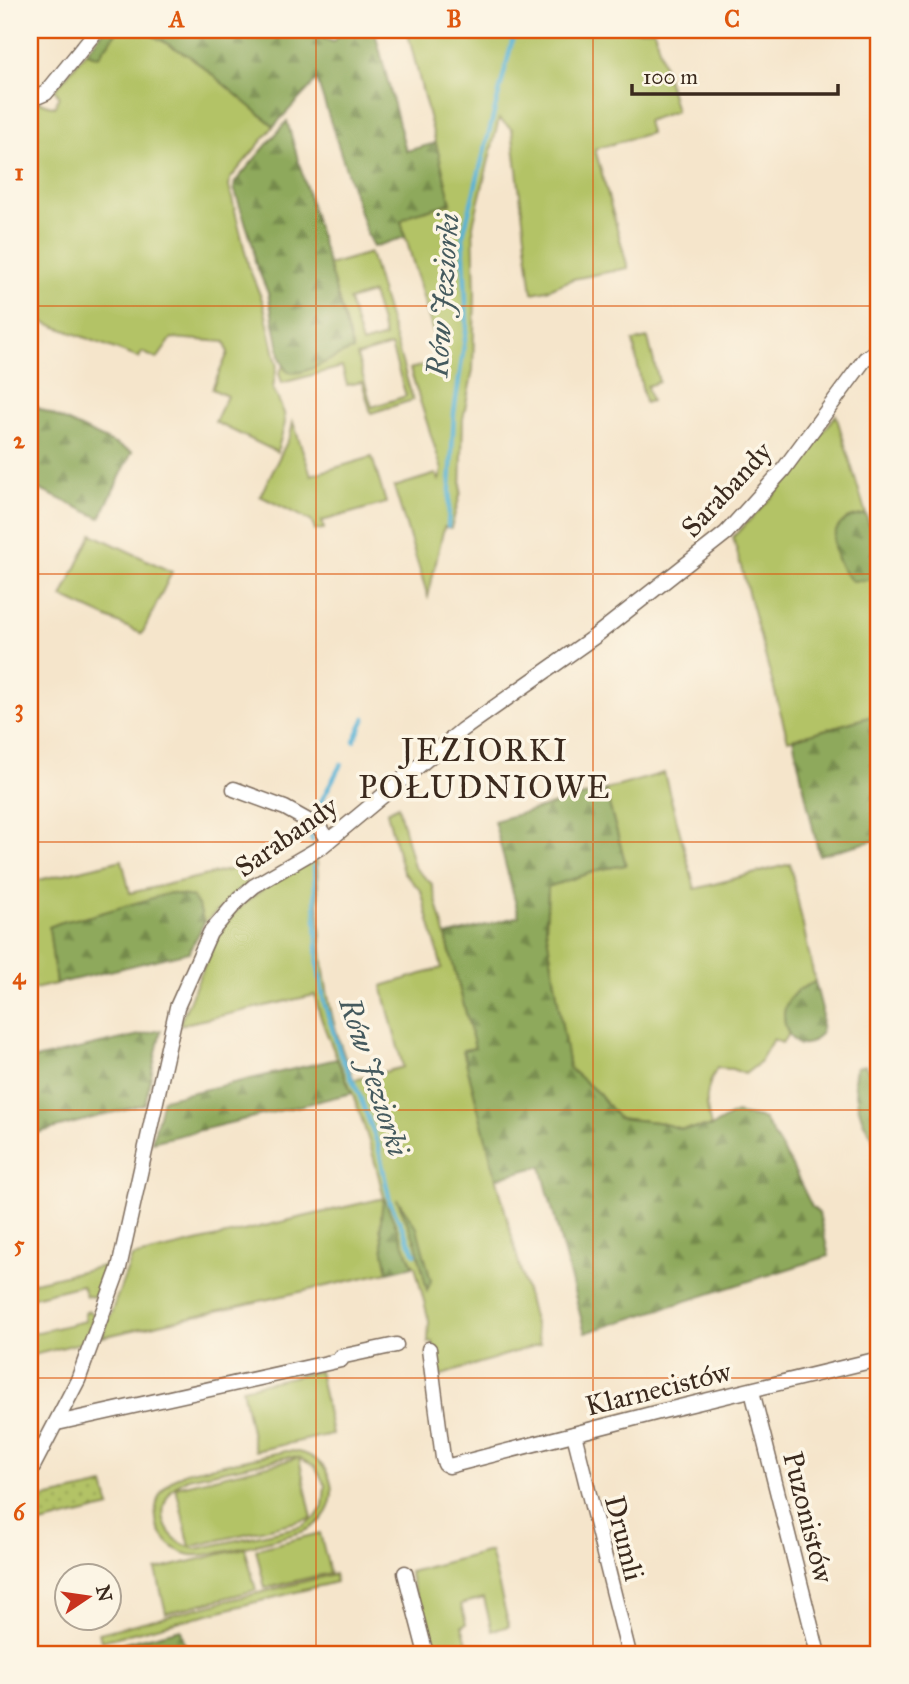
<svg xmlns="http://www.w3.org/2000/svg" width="909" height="1684" font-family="'IM FELL Great Primer',serif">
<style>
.green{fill:#b3c366;stroke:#777642;stroke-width:2;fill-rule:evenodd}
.forest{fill:url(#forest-firs);stroke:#646a3c;stroke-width:2}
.park{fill:url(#park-dots);stroke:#777642;stroke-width:2}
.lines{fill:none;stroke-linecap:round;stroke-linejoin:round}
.stream{stroke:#58b3d6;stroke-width:4.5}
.street-casing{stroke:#7c6b5b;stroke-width:17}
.street{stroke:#fff;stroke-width:14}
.grid{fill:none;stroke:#df570d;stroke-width:2;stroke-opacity:0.55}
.labels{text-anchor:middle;stroke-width:7;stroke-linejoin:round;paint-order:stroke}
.street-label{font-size:28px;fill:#3b2a1e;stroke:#fcf5e5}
.water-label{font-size:30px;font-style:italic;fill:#455a5e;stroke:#fcf5e5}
.quarter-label{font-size:32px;letter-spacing:2px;fill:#3b2a1e;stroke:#fcf5e5}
.neatline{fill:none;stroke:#df570d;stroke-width:2.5}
.grid-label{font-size:23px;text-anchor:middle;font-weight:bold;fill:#df570d}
</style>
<defs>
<pattern id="forest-firs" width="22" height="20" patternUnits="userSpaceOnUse" patternTransform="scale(1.75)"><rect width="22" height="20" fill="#8ea95b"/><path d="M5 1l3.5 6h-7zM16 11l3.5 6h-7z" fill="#758a4b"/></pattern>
<pattern id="park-dots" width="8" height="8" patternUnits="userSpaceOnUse" patternTransform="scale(1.75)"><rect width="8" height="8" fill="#b3c366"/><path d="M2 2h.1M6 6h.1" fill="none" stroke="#939f53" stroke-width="1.8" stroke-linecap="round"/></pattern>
</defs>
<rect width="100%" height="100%" fill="#fcf5e5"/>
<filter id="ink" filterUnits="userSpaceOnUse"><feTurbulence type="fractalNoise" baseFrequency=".0143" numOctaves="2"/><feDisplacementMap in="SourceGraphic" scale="14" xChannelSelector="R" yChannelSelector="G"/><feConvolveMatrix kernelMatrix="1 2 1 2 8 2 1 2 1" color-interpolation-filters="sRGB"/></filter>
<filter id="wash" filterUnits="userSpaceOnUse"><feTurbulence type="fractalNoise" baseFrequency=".00686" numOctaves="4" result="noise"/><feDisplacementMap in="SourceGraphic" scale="28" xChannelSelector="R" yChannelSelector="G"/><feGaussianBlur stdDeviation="1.57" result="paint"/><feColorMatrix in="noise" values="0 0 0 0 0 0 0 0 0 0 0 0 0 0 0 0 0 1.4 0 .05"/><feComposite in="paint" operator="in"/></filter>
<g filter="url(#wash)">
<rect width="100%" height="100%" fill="#f5e5cb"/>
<g class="green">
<polygon points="118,30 143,30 191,57 274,126 230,179 229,186 249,268 263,302 277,364 273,388 284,413 285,423 277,452 215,422 227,396 212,389 228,353 225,342 172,338 157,359 142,352 139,358 30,317 30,99 55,107 59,96 55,90 86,52 98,57"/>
<polygon points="428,30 654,30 676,111 647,121 650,133 595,149 628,268 573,279 547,290 532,293 512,129 499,119 473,225 475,293 473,370 463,419 461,492 451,528 444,527 428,597 394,487 436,474 439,480 442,470 410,369 438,361 440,356 401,221 412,214 451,203 408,34"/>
<path d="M370 253 413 400 371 413 362 382 347 385 342 367 282 383 279 373 284 365 286 370 334 358 343 352 353 350 328 265ZM372 293 385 337 362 344 349 300ZM391 346 406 396 372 407 357 356Z"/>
<polygon points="648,338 659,382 647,386 651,401 645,403 633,341"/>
<polygon points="836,415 866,514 846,519 852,581 879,579 879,714 788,740 733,537 775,494"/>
<polygon points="293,422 311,475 372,457 386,503 322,521 324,529 315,530 311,521 260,496 290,436"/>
<polygon points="92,534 172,572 142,634 62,597"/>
<path d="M664 773 695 889 790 864 815 982 798 990 784 1015 788 1034 782 1043 773 1039 759 1063 745 1074 732 1069 717 1068C704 1091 705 1103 711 1127L682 1129 657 1122 618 1118 599 1094 569 1068 546 928 548 886 602 869 626 865 605 790Z"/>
<path d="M398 806 414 867 432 884 475 1048 463 1050 540 1344 436 1377 433 1342 428 1343 429 1321 415 1266 380 1228 388 1272 102 1337 132 1257 384 1198C376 1163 366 1129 353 1095 340 1061 322 1031 315 995L179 1025C193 994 205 960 222 930 237 903 287 869 317 861 320 939 321 1007 354 1080L403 1067 382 986 442 968 421 891 403 872 387 812Z"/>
<path d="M122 860 130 893 242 867 246 885 204 923 199 907C153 911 90 910 49 927L56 984 30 990V882Z"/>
<polygon points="112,1264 101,1297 86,1296 82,1285 30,1298 30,1283"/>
<polygon points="88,1310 94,1315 84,1342 30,1356 30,1334 85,1321 84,1314"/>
<polygon points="319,1371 332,1434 255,1451 242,1388"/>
<path d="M286 1451C337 1449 350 1514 302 1532 278 1538 212 1558 191 1555 169 1551 153 1530 156 1508 158 1490 171 1479 186 1472ZM288 1457 298 1458 176 1487 190 1547 312 1518 299 1458 315 1466 325 1485 323 1507 315 1518 302 1526 196 1549C157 1540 151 1496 188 1478Z"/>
<polygon points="320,1533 330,1573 265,1588 256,1549"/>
<polygon points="245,1548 256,1590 166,1613 156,1570"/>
<polygon points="490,1551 509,1626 492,1631 484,1598 461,1604 466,1624 462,1626 467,1642 436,1649 431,1647 409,1572"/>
<polygon points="334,1574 336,1582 101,1641 99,1633"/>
</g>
<g class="forest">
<polygon points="104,30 118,30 98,57 86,52"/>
<polygon points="143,30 306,30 333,42 342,30 372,30 375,32 406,151 436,143 451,203 412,214 401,221 405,237 373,247 366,231 317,80 274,126 191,57"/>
<path d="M287 121 353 350C338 353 298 382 286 370 286 369 281 361 281 360L268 293 255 262 253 246 234 188 235 182Z"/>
<polygon points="30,404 132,452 100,518 30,485"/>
<path d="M866 514 874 541H879V579L852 581C837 567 824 537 844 521 849 516 859 516 866 514Z"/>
<polygon points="879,714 879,725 872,726 869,729 879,756 879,849 876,840 819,855 793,739"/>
<polygon points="605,790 626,865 602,869 548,887 546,928 569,1068 599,1094 618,1118 657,1122 682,1129 711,1127 736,1113 764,1119 791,1164 812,1207 819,1213 829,1256 585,1333 541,1166 496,1178 463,1050 475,1048 446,936 519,916 494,821"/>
<polygon points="170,893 192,897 199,907 204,923 189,952 56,984 49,927 64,921 87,917"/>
<path d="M815 982 822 1009 821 1034 810 1043 799 1045C784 1035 779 1012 790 998 796 990 806 986 815 982Z"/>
<polygon points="161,1030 145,1104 30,1135 30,1060"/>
<polygon points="337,1059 352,1093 152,1142 163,1099"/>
<path d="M865 1065C885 1095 879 1130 879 1164L872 1136 863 1121 858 1105 854 1081 856 1067Z"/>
<path d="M384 1198 413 1266 388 1272C383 1247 377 1224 384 1198Z"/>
<polygon points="397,1199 417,1228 431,1281 427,1291 416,1243"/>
<polygon points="181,1629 187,1654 89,1654 88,1652"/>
</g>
<polygon class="park" points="104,1485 110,1507 37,1525 31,1501"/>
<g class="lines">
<g class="stream">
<polyline points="448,526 454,413 467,325 463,235 515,30"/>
<polyline points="354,741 365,718"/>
<polyline points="314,815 341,764"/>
<polyline points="309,827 312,841"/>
<polyline points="314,866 318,967 324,1002 341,1056 359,1094 378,1145 390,1202 415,1254"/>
</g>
</g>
</g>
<g filter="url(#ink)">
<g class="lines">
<defs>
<g id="street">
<polyline points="30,94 39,96 46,93 97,30"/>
<polyline points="234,789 285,808 319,827 328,841"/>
<polyline points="429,1349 443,1458 445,1464 449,1466 659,1412 879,1359"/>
<polyline points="752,1391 818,1654"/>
<polyline points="57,1423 341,1360 340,1357 396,1345"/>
<polyline points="574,1434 629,1654"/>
<polyline points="30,1472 78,1380 119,1268 177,1007 210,933 239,899 254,886 321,847 462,730 594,637 726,533 783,470 865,359 879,349"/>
<polyline points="405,1573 426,1654"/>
</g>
</defs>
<use href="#street" class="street-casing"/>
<use href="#street" class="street"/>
</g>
</g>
<path class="grid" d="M316 30V1654M593 30V1654M30 306H879M30 574H879M30 842H879M30 1110H879M30 1378H879"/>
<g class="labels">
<g class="street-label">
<text transform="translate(726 489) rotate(-47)" y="10">Sarabandy</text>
<text transform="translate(286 836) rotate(-35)" y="10">Sarabandy</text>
<text transform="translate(658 1388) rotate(-14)" y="10">Klarnecistów</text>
<text transform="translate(809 1517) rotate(76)" y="10">Puzonistów</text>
<text transform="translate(625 1538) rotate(76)" y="10">Drumli</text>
</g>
<g class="water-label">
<text transform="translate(443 295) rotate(-86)" y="10">Rów Jeziorki</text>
<text transform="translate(374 1077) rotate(72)" y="10">Rów Jeziorki</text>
</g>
<g class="quarter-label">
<text x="485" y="761">JEZIORKI<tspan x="485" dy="37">POŁUDNIOWE</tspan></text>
</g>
</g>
<rect width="909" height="1684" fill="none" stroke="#fcf5e5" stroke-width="77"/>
<g transform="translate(88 1597) rotate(77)"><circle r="33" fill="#fcf5e5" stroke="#afa495" stroke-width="2"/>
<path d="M0-5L12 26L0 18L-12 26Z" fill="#c8321e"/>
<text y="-10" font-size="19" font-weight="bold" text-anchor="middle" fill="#3b2a1e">N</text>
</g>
<path d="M632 84v10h206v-10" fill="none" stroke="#3b2a1e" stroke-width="3.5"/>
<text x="643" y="84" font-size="21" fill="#3b2a1e" stroke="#fcf5e5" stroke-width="5" paint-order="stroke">100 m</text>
<rect x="38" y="38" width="832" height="1608" class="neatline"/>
<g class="grid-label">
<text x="177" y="27">A</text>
<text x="454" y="27">B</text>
<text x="732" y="27">C</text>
<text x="19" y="180">1</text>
<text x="19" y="448">2</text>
<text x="19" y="716">3</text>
<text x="19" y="984">4</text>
<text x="19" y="1252">5</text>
<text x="19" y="1520">6</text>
</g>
</svg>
